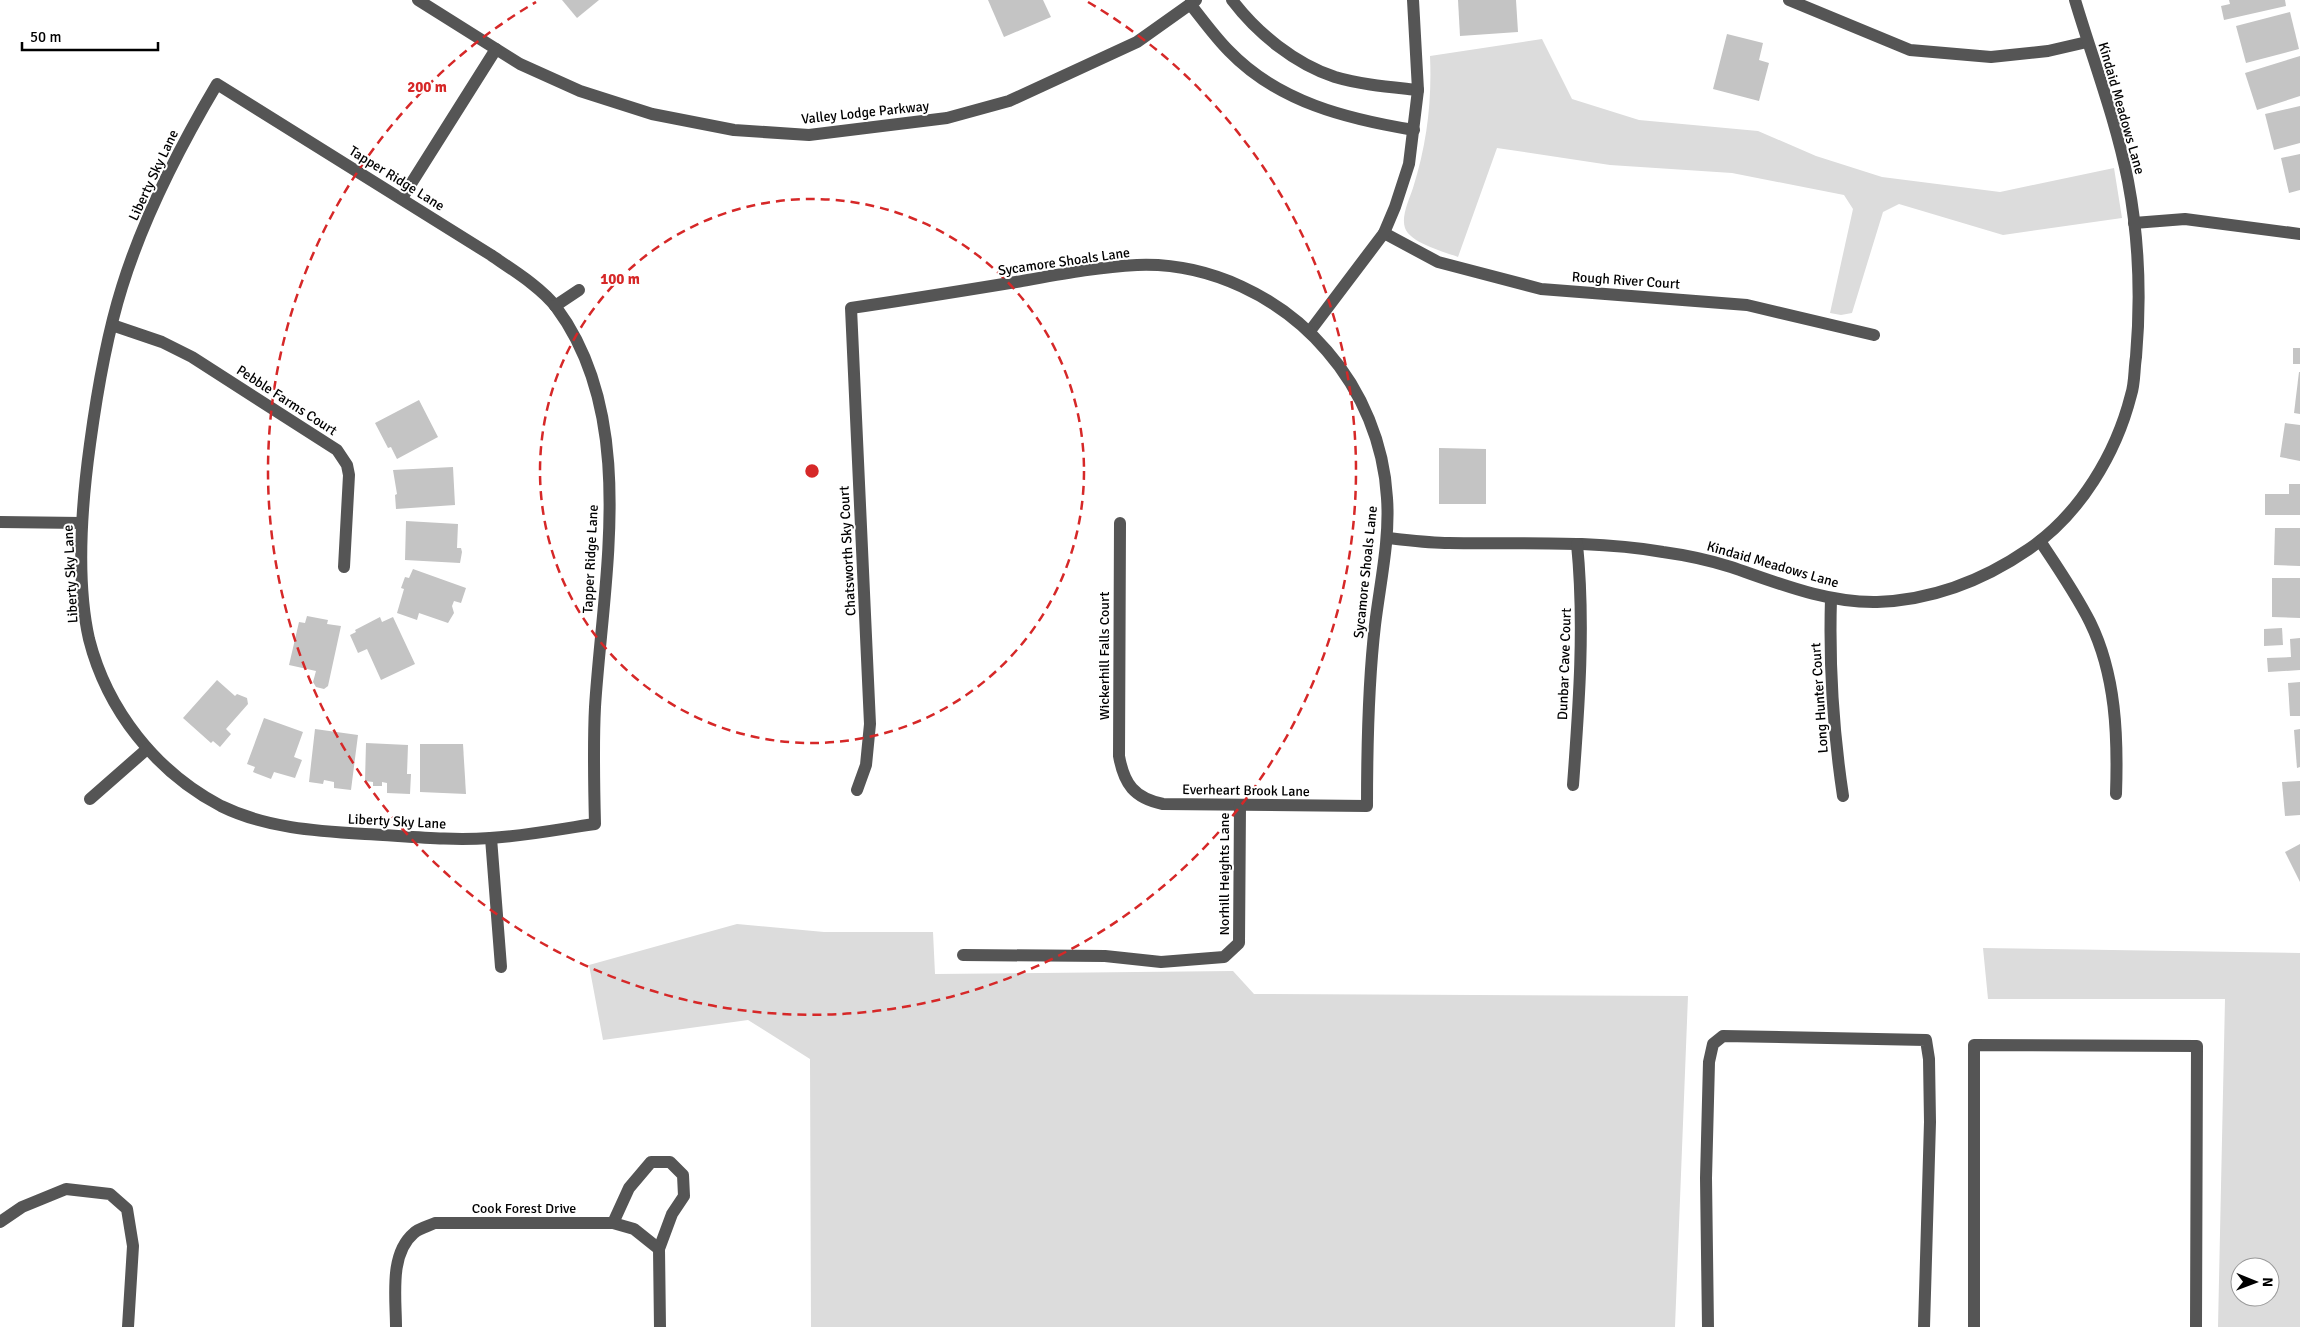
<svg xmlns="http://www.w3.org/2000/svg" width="2300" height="1327" font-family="Signika,sans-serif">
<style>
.green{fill:#dcdcdc;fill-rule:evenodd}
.building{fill:#c4c4c4}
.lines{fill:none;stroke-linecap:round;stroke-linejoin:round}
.minor{stroke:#555;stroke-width:12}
.ring{fill:none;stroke:#d62828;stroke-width:2.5;stroke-dasharray:9 6}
.labels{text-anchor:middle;stroke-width:4;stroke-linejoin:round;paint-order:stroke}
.street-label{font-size:14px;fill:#000;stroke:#fff}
.centre{fill:#d62828;stroke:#fff;stroke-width:2.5}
.ring-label{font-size:15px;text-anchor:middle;font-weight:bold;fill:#d62828;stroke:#fff;stroke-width:4;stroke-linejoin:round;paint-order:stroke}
</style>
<rect width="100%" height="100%" fill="#fff"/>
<g class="green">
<path d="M1542 39 1572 99 1639 120 1758 131 1816 156 1882 177 2000 192 2114 168 2122 218 2003 235 1899 204 1883 212 1852 313 1841 315 1830 313 1853 209 1844 195 1732 173 1610 165 1497 148 1458 257C1445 252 1410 243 1405 228 1401 216 1409 200 1413 188 1427 144 1432 101 1430 56Z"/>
<polygon points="737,924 824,932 933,932 935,974 1233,971 1254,994 1688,996 1675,1327 811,1327 810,1059 748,1020 603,1040 589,965"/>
<path d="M1983 948 2300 953V1327H2218L2225 999H1988ZM2240 1267H2270V1297H2240Z"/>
</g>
<g class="building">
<polygon points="562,0 599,0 577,18"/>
<polygon points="988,0 1043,0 1051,17 1004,37"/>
<polygon points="1458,0 1516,0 1518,32 1460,36"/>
<polygon points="2229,0 2285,0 2286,6 2224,20 2221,6 2230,4"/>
<polygon points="2290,12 2299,49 2246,63 2236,26"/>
<polygon points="1727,34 1763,43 1759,60 1769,63 1759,101 1713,89"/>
<polygon points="2300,56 2300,96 2257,110 2245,73"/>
<polygon points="2300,106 2300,143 2274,150 2265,114"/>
<polygon points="2300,154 2300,190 2289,193 2281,158"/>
<rect x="2293" y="348" width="7" height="16"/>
<polygon points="2299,372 2300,372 2300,414 2294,413"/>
<polygon points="419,400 438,437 397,459 391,447 388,448 375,423"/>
<polygon points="2285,423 2300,425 2300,461 2280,457"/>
<polygon points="1439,448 1486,449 1486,504 1439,504"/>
<polygon points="453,467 455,505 396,509 395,495 397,494 393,470"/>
<polygon points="2289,484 2300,484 2300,515 2265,515 2265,494 2289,494"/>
<polygon points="406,521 458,524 457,548 461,548 462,552 460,563 405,560"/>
<polygon points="2275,528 2300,528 2300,566 2274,565"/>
<polygon points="413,569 466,588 461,603 454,601 452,606 454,613 448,623 419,613 417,620 397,613 404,589 401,588 405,577 409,578"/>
<polygon points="2272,578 2300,578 2300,618 2272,617"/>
<polygon points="307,616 328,620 327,624 341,626 328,686 324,689 316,687 313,682 316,671 289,665 299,622 305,623"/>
<polygon points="380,617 382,622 393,617 415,664 381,680 367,649 358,653 350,635 356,632 355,630"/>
<polygon points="2282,628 2283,645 2264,646 2264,629"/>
<polygon points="2300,638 2300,670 2268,672 2267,658 2291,657 2290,639"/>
<polygon points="217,680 235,696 237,694 247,698 248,704 226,729 231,734 220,747 213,741 211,743 183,718"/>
<polygon points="2300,682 2300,716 2290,716 2288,683"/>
<polygon points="264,718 303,732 294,757 302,760 295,778 274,772 271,779 253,772 255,767 247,764"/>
<polygon points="315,729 358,735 351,790 334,788 334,782 324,780 323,784 309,782"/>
<polygon points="2300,729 2300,767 2297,768 2294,730"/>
<polygon points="366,743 408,745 407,774 411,774 410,794 387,793 387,783 382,782 382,786 373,786 373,782 365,781"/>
<polygon points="420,744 463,744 466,794 420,792"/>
<polygon points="2300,781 2300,815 2285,816 2282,782"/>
<polygon points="2300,844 2300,882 2285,852"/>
</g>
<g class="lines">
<g class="minor">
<polyline points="418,0 520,64 580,91 652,114 734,130 809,135 947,118 1009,101 1137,42 1196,0"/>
<path d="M1232 0C1257 33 1295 64 1335 77 1362 85 1390 87 1418 90"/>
<polyline points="1789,0 1910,50 1991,57 2048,51 2087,42"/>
<path d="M1190 4C1203 20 1215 37 1229 51 1278 102 1347 119 1414 130"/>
<path d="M217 84 491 255C511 269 541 287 556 307 639 418 603 579 595 707 593 746 594 785 595 824 560 829 525 836 490 838 448 841 406 836 365 834 315 831 266 828 221 806 156 772 107 710 89 639 76 581 82 502 90 444 97 392 106 338 122 287 144 216 179 148 217 84Z"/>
<polyline points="402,198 496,49"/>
<polyline points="2134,223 2185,219 2300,234"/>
<polyline points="1384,233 1438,262 1541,289 1747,305 1874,335"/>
<polyline points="555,306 579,290"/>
<polyline points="112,325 162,342 192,357 337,450 347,465 349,475 344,567"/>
<polyline points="1310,331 1384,233 1395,207 1409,164 1418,90 1413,0"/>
<polyline points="0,522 82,523"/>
<path d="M1387 538C1407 540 1428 543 1449 543 1521 544 1592 540 1663 552 1685 555 1709 560 1731 567 1778 583 1826 603 1877 602 1932 600 1984 580 2029 549 2080 514 2116 454 2131 395 2135 383 2134 369 2136 357 2141 299 2139 239 2128 181 2116 120 2093 60 2075 0"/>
<path d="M2040 541C2058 568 2076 594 2090 622 2116 675 2118 736 2116 794"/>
<path d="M1831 598C1829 665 1833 730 1843 796"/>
<path d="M1573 785C1579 705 1585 624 1577 544"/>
<path d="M857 790 866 765 870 724 851 308C906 300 961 291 1016 282 1056 275 1096 267 1137 265 1209 262 1281 297 1327 351 1362 391 1384 444 1387 498 1390 540 1380 583 1375 625 1368 685 1367 745 1367 806L1163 804C1134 798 1124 784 1119 756L1120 523"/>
<polyline points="90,799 147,749"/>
<polyline points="491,838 501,967"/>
<polyline points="963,955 1105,956 1161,962 1224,957 1239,943 1240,805"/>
<polyline points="0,1222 22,1207 66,1189 110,1194 127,1209 133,1246 128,1327"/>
<polyline points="613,1223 629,1188 651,1162 670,1162 683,1175 684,1196 672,1214 659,1249"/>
<path d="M396 1327C396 1297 389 1254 414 1233 419 1228 429 1226 435 1223H613L634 1229 659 1249 660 1327"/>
<polyline points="1708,1327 1706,1178 1709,1062 1713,1044 1723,1036 1926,1040 1929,1059 1930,1122 1924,1327"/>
<polyline points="1974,1327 1974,1045 2197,1046 2196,1327"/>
</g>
</g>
<g class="ring">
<circle cx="812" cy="471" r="272"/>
<path d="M1088 2A544 544 0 1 1 536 2"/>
</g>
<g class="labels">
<g class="street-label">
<text transform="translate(2122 108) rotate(74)" y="5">Kindaid Meadows Lane</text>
<text transform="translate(865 112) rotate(-6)" y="5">Valley Lodge Parkway</text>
<text transform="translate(153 175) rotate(-65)" y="5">Liberty Sky Lane</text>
<text transform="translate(397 178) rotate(32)" y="5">Tapper Ridge Lane</text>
<text transform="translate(1064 261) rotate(-8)" y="5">Sycamore Shoals Lane</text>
<text transform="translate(1626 280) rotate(4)" y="5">Rough River Court</text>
<text transform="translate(287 400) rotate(33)" y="5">Pebble Farms Court</text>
<text transform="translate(847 551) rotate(-93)" y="5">Chatsworth Sky Court</text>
<text transform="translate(590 559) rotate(-87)" y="5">Tapper Ridge Lane</text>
<text transform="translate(1773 564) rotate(16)" y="5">Kindaid Meadows Lane</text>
<text transform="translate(1365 572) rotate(-84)" y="5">Sycamore Shoals Lane</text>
<text transform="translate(70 574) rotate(-93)" y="5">Liberty Sky Lane</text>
<text transform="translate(1104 656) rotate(-90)" y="5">Wickerhill Falls Court</text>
<text transform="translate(1564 664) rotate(-88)" y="5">Dunbar Cave Court</text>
<text transform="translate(1819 698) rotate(-94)" y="5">Long Hunter Court</text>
<text transform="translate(1246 790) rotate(1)" y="5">Everheart Brook Lane</text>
<text transform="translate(397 821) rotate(3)" y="5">Liberty Sky Lane</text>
<text transform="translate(1224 874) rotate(-90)" y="5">Norhill Heights Lane</text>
<text x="524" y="1213">Cook Forest Drive</text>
</g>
</g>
<circle cx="812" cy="471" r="8" class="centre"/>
<g class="ring-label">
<text x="427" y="92">200 m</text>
<text x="620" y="284">100 m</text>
</g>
<g transform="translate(2255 1282) rotate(91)"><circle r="24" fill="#ffffff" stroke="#999999"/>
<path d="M0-4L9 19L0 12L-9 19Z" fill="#000000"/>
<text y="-8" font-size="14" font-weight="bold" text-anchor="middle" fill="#000000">N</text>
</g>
<path d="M22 42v8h136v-8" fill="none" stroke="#000000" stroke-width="2.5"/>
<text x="30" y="42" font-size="15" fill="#000000" stroke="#ffffff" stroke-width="4" paint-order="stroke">50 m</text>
</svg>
